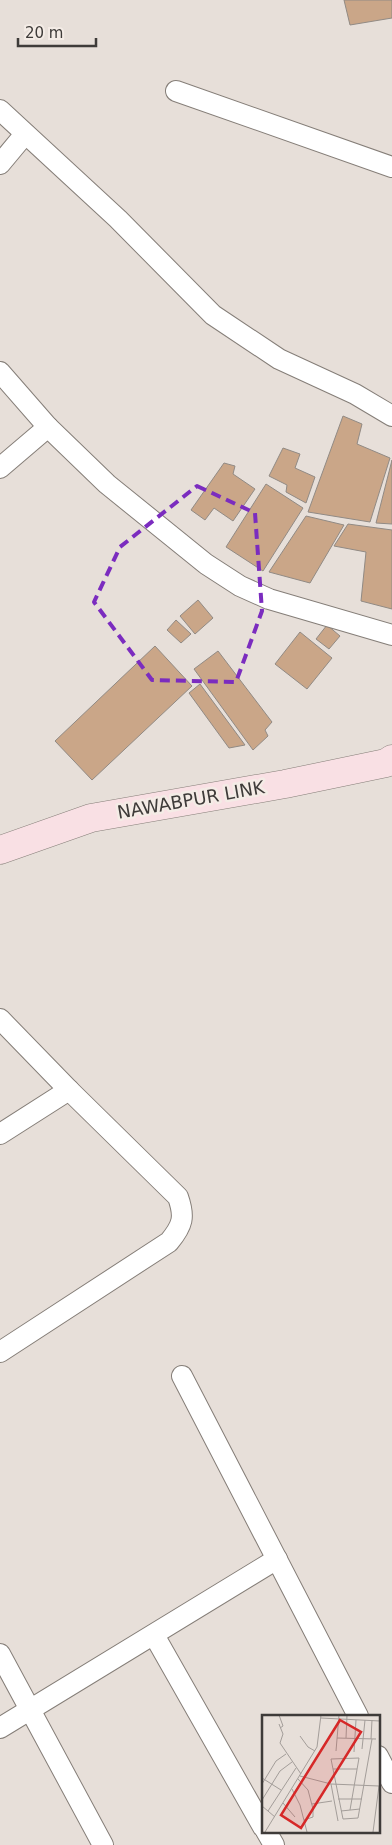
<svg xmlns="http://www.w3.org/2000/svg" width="392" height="1845" font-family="'DejaVu Sans',sans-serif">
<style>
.building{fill:#caa688;stroke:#918a84}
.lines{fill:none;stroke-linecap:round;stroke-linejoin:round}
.street-casing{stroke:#857e78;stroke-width:22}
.secondary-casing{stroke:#857e78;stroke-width:29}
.street{stroke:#fff;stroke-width:20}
.secondary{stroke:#f9e0e4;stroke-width:28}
.marked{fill:none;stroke:#7b2cbf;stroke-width:4;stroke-dasharray:10 6;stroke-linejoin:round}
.labels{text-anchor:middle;stroke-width:5;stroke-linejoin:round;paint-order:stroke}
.street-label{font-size:18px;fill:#3e3b39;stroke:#f4ece6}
.inset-road{fill:none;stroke:#a39d99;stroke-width:1}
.view{fill:#d62828;fill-opacity:0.15;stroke:#d62828;stroke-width:2.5}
.inset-edge{fill:none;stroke:#3e3b39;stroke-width:2.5}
</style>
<rect width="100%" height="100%" fill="#e7dfd9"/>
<g class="building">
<polygon points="344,0 392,0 392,18 350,25"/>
<polygon points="343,416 362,424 357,444 390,458 370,522 308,512"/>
<polygon points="283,448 300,454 295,468 315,477 306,503 286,492 287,485 269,476"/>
<polygon points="392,460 392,524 376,523"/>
<polygon points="224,463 235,466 233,474 255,489 233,521 214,508 205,520 191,510"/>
<polygon points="266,484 303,508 263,571 226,547"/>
<polygon points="306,516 344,525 310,583 269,572"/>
<polygon points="348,524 392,530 392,609 361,601 366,552 334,546"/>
<polygon points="198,600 213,618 195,634 180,616"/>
<polygon points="176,620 191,634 181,643 167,630"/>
<polygon points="327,625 340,636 329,649 316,639"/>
<polygon points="300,632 332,658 307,689 275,664"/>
<polygon points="155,646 192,686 92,780 55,741"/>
<polygon points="218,651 272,722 265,730 268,736 253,750 194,669"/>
<polygon points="200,684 245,745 229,748 189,693"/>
</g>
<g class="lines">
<defs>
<g id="street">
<polyline points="176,91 392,167"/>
<polyline points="0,110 118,219 213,315 279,359 355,394 392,416"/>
<polyline points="0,164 25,134"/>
<polyline points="0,372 48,427 107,484 206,564 240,586 269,599 392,635"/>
<polyline points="0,468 48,427"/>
<path d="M0 1019 69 1090 178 1197C185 1217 183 1225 169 1242L0 1352"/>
<polyline points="0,1134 69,1090"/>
<polyline points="182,1376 358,1716"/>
<polyline points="154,1635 263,1827"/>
<polyline points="0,1654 103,1845"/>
<polyline points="0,1728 277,1559"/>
<polyline points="378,1756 392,1783"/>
<polyline points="266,1831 274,1845"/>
</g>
<polyline id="secondary" points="0,850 91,818 285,784 386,763 392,759"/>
</defs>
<use href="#street" class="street-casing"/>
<use href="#secondary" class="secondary-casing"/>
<use href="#street" class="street"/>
<use href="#secondary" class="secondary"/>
</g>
<path class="marked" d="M197 486 255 513 262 611 236 682 152 680 94 602 120 547Z"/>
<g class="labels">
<g class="street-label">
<text transform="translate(191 800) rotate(-10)" y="6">NAWABPUR LINK</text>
</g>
</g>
<g transform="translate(262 1715)">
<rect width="118" height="118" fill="#e7dfd9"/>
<path class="inset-road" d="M17 0 21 11 18 13M59 3 118 6M17 9 21 19 18 28 39 59M38 21 46 32 53 36M75 23 114 24M84 23 85 0M109 24 110 5M100 34 103 5M74 36 77 0M92 37 94 5M71 54H95M38 61 69 69 117 71M0 63 19 75M36 64 46 75 51 94V102L42 105M0 69 14 46 24 39M69 69 76 106M30 74 38 90 45 117M76 84H100M0 85 18 56 30 47M21 88 33 102M50 89 70 86M0 91 13 102M88 95 97 43 69 44 81 104 96 103 110 24M6 96 34 53M79 96 98 94M3 117 55 32 59 0M111 117 117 71"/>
<path class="view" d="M78 5 99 17 39 113 19 100Z"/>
<rect width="118" height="118" class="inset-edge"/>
</g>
<path d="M18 38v8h78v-8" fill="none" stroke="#3e3b39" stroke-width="2.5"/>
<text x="25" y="38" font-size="15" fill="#3e3b39" stroke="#f4ece6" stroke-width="4" paint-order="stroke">20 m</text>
</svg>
